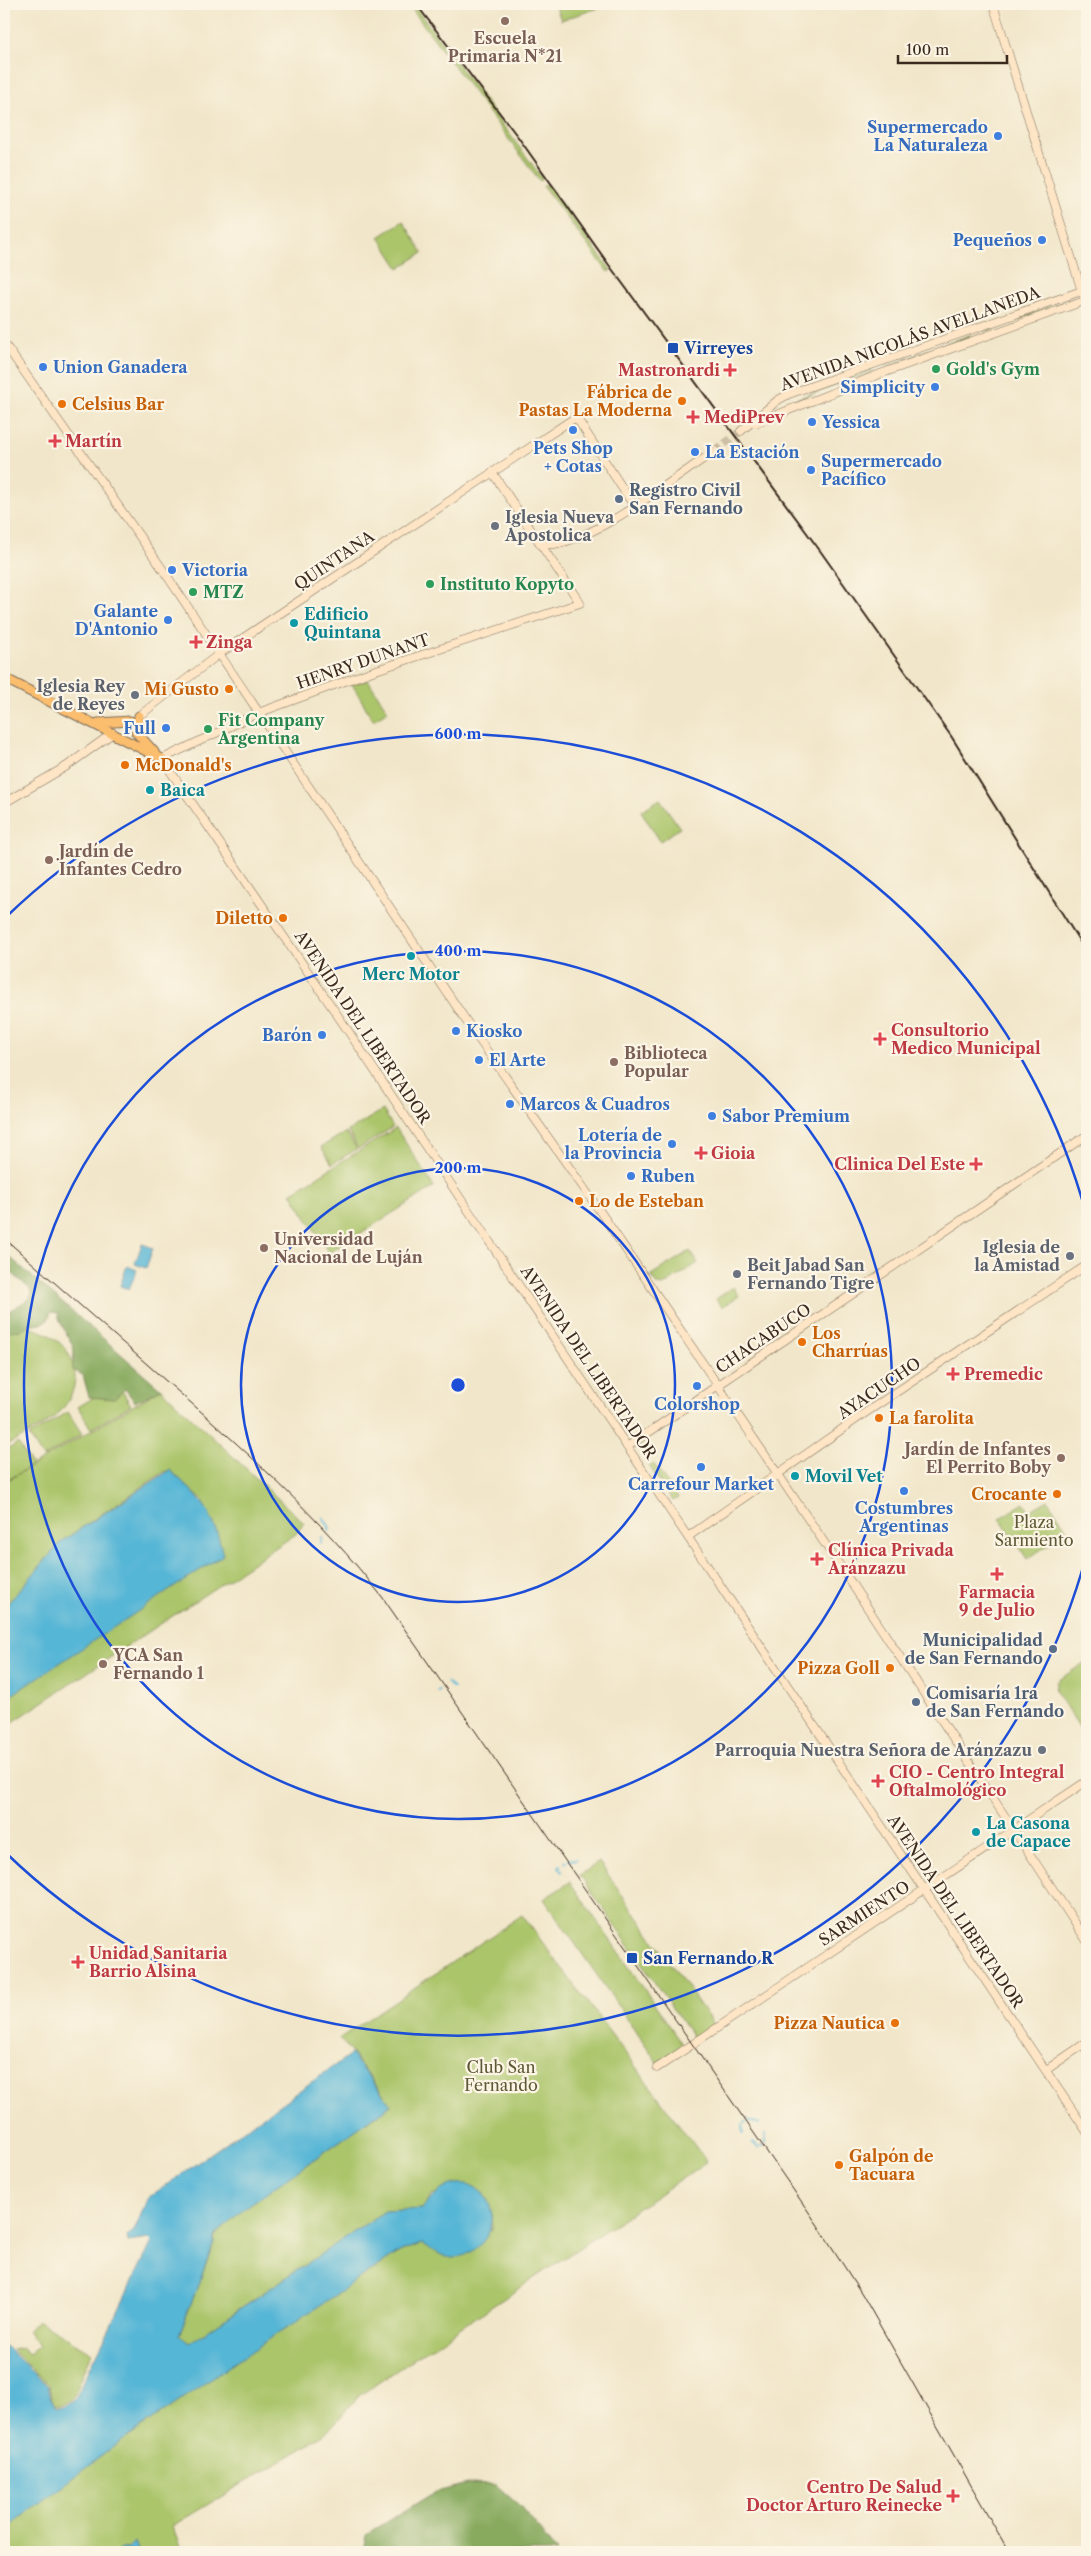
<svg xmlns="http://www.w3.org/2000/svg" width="1091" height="2556" font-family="'Libre Caslon Text',serif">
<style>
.green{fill:#abc56b;stroke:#737844}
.forest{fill:#88aa5f;stroke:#626a3e}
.water{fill:#57b6d6;stroke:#49707a}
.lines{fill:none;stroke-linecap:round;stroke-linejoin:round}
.stream{stroke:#57b6d6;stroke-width:2}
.secondary-tunnel{stroke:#cdc0a7;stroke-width:8;stroke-dasharray:8 4;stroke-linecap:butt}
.secondary-casing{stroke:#7b6c5a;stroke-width:9}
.primary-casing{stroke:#7b6c5a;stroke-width:11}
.secondary{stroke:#fde5c5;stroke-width:8}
.primary{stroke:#fbbd6e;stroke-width:9}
.tram{stroke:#3b2a1e;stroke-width:1}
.rail{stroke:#3b2a1e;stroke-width:2}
.ring{fill:none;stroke:#1d4ed8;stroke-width:2.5}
.education-dot{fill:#8d6e63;stroke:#fcf5e5;stroke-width:2}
.shop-dot{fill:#3f7fe0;stroke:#fcf5e5;stroke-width:2}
.transit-dot{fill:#1a4fb4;stroke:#fcf5e5;stroke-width:2}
.leisure-dot{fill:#2e9e5b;stroke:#fcf5e5;stroke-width:2}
.health-dot{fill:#e0444e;stroke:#fcf5e5;stroke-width:2}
.food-dot{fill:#e8710a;stroke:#fcf5e5;stroke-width:2}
.service-dot{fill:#5c6f8a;stroke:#fcf5e5;stroke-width:2}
.worship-dot{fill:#6b7280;stroke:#fcf5e5;stroke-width:2}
.culture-dot{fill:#0f9aa8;stroke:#fcf5e5;stroke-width:2}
.labels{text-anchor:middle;stroke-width:4.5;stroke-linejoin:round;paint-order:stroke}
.education-label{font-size:16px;font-weight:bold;fill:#785e54;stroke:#fcf5e5;text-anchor:start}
.shop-label{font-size:16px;font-weight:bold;fill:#366cbe;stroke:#fcf5e5;text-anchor:start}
.street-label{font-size:16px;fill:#3b2a1e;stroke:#fcf5e5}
.transit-label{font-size:16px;font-weight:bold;fill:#164399;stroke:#fcf5e5;text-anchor:start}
.leisure-label{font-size:16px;font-weight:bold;fill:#27864d;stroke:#fcf5e5;text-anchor:start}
.health-label{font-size:16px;font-weight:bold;fill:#be3a42;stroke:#fcf5e5;text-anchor:start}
.food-label{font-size:16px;font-weight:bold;fill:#c56008;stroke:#fcf5e5;text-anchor:end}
.service-label{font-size:16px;font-weight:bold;fill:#4e5e75;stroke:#fcf5e5;text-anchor:start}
.worship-label{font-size:16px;font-weight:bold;fill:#5b616d;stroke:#fcf5e5;text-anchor:end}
.culture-label{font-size:16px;font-weight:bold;fill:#0d838f;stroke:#fcf5e5;text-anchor:start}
.park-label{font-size:16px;fill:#5d5835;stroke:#fcf5e5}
.centre{fill:#1d4ed8;stroke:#fcf5e5;stroke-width:2.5}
.ring-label{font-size:15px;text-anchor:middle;font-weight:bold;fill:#1d4ed8;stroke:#fcf5e5;stroke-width:4.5;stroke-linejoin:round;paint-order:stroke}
</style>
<rect width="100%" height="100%" fill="#fcf5e5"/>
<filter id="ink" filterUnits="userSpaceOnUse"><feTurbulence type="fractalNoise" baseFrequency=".02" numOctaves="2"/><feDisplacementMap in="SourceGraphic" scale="10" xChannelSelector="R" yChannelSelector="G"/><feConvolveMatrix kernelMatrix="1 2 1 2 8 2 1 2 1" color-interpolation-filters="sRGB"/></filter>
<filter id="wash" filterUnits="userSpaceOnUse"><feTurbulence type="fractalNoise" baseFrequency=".0096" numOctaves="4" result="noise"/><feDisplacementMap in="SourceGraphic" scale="20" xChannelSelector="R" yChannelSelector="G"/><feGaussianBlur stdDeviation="1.12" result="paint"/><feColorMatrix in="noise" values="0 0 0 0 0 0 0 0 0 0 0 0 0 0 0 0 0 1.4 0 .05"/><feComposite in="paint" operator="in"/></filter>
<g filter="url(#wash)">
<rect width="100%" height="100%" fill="#f1e6c9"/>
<g class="green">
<polygon points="408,4 413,4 543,179 540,181"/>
<polygon points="555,4 611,4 561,20"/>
<polygon points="547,184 611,270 608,272 543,186"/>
<polygon points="403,221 423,253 399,268 379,237"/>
<polygon points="1074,298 1075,300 986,331 986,330"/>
<polygon points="970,335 971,337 886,367 885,366"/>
<polygon points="872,370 872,372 783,405 783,404"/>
<polygon points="368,680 388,711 373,720 352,684"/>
<polygon points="660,799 680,828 660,841 641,811"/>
<polygon points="383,1110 393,1127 358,1149 348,1131"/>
<polygon points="396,1128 434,1187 329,1253 291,1193"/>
<polygon points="346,1132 357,1149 332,1164 321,1147"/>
<polygon points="690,1251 698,1263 663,1286 657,1285 651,1275"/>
<polygon points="733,1287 739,1296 722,1307 716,1299"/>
<path d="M21 1327C62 1328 92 1370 64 1407 53 1423 21 1437 4 1447V1331Z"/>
<polygon points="117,1383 131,1405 91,1429 78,1407"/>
<polygon points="161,1389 304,1523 296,1534 4,1728 4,1700 106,1631 204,1502 170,1470 164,1472 62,1541 4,1608 4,1603 9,1598 4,1593 4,1452 18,1443 32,1465 5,1482"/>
<polygon points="68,1412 82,1434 43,1458 29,1436"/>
<polygon points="653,1463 678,1498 673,1501 649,1466"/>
<polygon points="1048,1500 1068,1532 1027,1559 1000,1518 1024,1503 1029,1511"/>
<polygon points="1087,1661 1087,1739 1055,1690 1057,1681"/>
<polygon points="599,1862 714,2025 694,2039 580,1875"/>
<polygon points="570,1882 683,2045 658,2063 544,1899"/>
<path d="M522 1915 707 2162 360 2395 325 2434 172 2526 182 2552H138L135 2542 128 2549H119L115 2552H4V2531C130 2429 266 2341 401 2251L423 2244 444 2256 492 2229V2214L484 2193 433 2194 422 2209 385 2211 189 2343 179 2335 214 2243V2237L246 2207 391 2105 340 2038Z"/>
<polygon points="37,2320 92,2353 72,2400 61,2405 55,2405 51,2401 50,2386 12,2350 22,2348 29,2354 39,2346 28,2330"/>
</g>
<g class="forest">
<path d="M4 1252 161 1389 135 1402 125 1389 114 1399 89 1397 83 1375 73 1370C71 1362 76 1355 73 1347 69 1335 60 1326 58 1313L51 1312 48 1320 41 1324 26 1326 21 1330 4 1331V1314L29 1299 32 1294 30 1289 4 1266Z"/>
<polygon points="468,2484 496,2485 521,2507 557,2552 364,2552 367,2534 436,2492"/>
</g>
<g class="water">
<polygon points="142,1244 153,1248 146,1268 135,1264"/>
<polygon points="127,1266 137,1270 129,1289 120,1286"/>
<path d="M170 1470C204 1502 212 1508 223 1555L4 1700V1608L62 1541Z"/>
<path d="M351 2054 391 2105 246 2207 214 2237V2243L179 2335 189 2343 385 2211 422 2209C432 2196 447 2181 466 2184 471 2184 479 2190 484 2193 487 2199 491 2207 492 2215 495 2234 474 2256 455 2258 444 2259 432 2249 423 2244L401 2251C266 2342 130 2429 4 2531V2345L49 2387V2396L55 2407H62L74 2401 152 2242 149 2239 128 2242 127 2236 134 2231 148 2198Z"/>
<polygon points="135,2542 138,2552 115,2552 119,2549 128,2549"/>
</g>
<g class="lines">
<g class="stream">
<polyline points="323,1517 330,1528 329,1531"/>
<polyline points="321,1543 322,1537"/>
<polyline points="447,1683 454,1688"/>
<polyline points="438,1692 439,1690"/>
<polyline points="569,1860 576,1859"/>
<polyline points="565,1862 566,1862"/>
<polyline points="561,1865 559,1867 562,1872"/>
<polyline points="749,2120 759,2124"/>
<polyline points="745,2123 746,2122"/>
<polyline points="742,2125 743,2134"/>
<polyline points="765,2133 765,2143"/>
<polyline points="752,2143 758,2148"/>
<polyline points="761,2146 762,2146"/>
</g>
</g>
</g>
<g filter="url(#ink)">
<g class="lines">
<polyline class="secondary-tunnel" points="715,451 741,431"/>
<defs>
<g id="secondary">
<polyline points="993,4 1083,295"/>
<polyline points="4,343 161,567 473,1031 595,1204 838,1563 1087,1941"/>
<polyline points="756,423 880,374 1087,300"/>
<polyline points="741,431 778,400 789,394 1087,289"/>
<polyline points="492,472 580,603 370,672 258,713 162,759 336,1013 1087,2132"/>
<path d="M540 544C584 552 676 476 715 451"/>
<polyline points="139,716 219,654 576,417 634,506"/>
<polyline points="4,803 67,766 113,733"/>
<polyline points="627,1447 1087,1135"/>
<polyline points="689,1536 865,1413 1087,1265"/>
<polyline points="657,2068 1087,1781"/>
<polyline points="1046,2070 1087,2042"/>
</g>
<g id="primary">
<polyline points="4,678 162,759"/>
<polyline points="139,716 136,732 154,752"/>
<polyline points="98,723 130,721"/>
</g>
</defs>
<use href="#secondary" class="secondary-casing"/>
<use href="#primary" class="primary-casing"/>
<use href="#secondary" class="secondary"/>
<use href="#primary" class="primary"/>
<path class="tram" d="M4 1238C58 1286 112 1333 166 1381 243 1448 320 1517 383 1598L817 2224 862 2294 1009 2552"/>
<polyline class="rail" points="416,4 518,137 609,265 821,552 951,736 1087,953"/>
</g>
</g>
<g class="ring">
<circle cx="458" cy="1385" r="217"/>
<circle cx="458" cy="1385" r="434"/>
<path d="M1087 1553A651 651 0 0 1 6 1853M6 917A651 651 0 0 1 1087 1217"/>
</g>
<g class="education-dot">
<circle cx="505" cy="21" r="5"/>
<circle cx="49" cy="860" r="5"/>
<circle cx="614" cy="1062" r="5"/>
<circle cx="264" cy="1248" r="5"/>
<circle cx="1061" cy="1458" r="5"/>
<circle cx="103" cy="1664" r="5"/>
</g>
<g class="shop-dot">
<circle cx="998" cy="136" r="5"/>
<circle cx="1042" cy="240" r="5"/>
<circle cx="43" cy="367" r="5"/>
<circle cx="935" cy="387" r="5"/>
<circle cx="812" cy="422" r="5"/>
<circle cx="573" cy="430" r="5"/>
<circle cx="695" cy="452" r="5"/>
<circle cx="811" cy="470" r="5"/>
<circle cx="172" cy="570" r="5"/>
<circle cx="168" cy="620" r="5"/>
<circle cx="166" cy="728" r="5"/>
<circle cx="456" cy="1031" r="5"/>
<circle cx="322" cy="1035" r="5"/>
<circle cx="479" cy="1060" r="5"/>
<circle cx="510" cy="1104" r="5"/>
<circle cx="712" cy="1116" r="5"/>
<circle cx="672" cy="1144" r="5"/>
<circle cx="631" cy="1176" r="5"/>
<circle cx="697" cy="1386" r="5"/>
<circle cx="701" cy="1467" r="5"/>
<circle cx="904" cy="1491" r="5"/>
</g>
<g class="transit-dot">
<rect x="667" y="342" width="12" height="12" rx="2.5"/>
<rect x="626" y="1952" width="12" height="12" rx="2.5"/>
</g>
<g class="leisure-dot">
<circle cx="936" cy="369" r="5"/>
<circle cx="430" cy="584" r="5"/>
<circle cx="193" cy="592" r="5"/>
<circle cx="208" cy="729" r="5"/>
</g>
<g class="health-dot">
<path d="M727.5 362.5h5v5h5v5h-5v5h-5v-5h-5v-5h5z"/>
<path d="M690.5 409.5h5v5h5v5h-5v5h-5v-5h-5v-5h5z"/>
<path d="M52.5 433.5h5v5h5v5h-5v5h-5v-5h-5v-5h5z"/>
<path d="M193.5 634.5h5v5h5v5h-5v5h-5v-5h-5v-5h5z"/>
<path d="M877.5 1031.5h5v5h5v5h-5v5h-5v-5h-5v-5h5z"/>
<path d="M698.5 1145.5h5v5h5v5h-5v5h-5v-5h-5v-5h5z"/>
<path d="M973.5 1156.5h5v5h5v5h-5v5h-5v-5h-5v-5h5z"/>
<path d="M950.5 1366.5h5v5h5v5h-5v5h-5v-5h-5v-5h5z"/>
<path d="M814.5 1551.5h5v5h5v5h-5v5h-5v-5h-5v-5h5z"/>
<path d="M994.5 1566.5h5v5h5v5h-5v5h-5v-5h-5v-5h5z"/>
<path d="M875.5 1773.5h5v5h5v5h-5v5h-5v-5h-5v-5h5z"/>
<path d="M75.5 1954.5h5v5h5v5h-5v5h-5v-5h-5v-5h5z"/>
<path d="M950.5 2488.5h5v5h5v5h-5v5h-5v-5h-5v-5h5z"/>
</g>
<g class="food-dot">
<circle cx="682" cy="401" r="5"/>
<circle cx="62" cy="404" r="5"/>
<circle cx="229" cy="689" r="5"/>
<circle cx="125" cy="765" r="5"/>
<circle cx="283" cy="918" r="5"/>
<circle cx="579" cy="1201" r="5"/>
<circle cx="802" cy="1342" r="5"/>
<circle cx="879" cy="1418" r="5"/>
<circle cx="1057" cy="1494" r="5"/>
<circle cx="890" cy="1668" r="5"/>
<circle cx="895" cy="2023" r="5"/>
<circle cx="839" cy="2165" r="5"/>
</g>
<g class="service-dot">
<circle cx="619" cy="499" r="5"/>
<circle cx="1053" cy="1649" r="5"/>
<circle cx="916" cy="1702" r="5"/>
</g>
<g class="worship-dot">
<circle cx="495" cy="526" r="5"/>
<circle cx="135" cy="695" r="5"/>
<circle cx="1070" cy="1256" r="5"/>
<circle cx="737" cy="1274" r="5"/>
<circle cx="1042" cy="1750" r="5"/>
</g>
<g class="culture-dot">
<circle cx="294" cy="623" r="5"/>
<circle cx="150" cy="790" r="5"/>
<circle cx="411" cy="956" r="5"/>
<circle cx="795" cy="1476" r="5"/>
<circle cx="976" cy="1832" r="5"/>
</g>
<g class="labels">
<g class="education-label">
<text x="505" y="44" text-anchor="middle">Escuela<tspan x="505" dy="18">Primaria N*21</tspan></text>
<text x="59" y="857">Jardín de<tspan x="59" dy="18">Infantes Cedro</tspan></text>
<text x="624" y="1059">Biblioteca<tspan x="624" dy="18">Popular</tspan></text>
<text x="274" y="1245">Universidad<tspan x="274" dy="18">Nacional de Luján</tspan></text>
<text x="1051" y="1455" text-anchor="end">Jardín de Infantes<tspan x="1051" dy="18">El Perrito Boby</tspan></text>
<text x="113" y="1661">YCA San<tspan x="113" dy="18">Fernando 1</tspan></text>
</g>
<g class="shop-label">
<text x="988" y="133" text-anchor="end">Supermercado<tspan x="988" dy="18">La Naturaleza</tspan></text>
<text x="1032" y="246" text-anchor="end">Pequeños</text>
<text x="53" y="373">Union Ganadera</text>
<text x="925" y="393" text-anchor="end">Simplicity</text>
<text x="822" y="428">Yessica</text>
<text x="573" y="454" text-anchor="middle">Pets Shop<tspan x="573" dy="18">+ Cotas</tspan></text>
<text x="705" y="458">La Estación</text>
<text x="821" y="467">Supermercado<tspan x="821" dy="18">Pacífico</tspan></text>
<text x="182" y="576">Victoria</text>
<text x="158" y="617" text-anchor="end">Galante<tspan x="158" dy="18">D'Antonio</tspan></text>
<text x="156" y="734" text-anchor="end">Full</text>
<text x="466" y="1037">Kiosko</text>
<text x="312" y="1041" text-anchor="end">Barón</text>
<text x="489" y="1066">El Arte</text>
<text x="520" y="1110">Marcos &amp; Cuadros</text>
<text x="722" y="1122">Sabor Premium</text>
<text x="662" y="1141" text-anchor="end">Lotería de<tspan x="662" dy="18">la Provincia</tspan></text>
<text x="641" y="1182">Ruben</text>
<text x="697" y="1410" text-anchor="middle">Colorshop</text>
<text x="701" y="1490" text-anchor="middle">Carrefour Market</text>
<text x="904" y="1514" text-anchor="middle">Costumbres<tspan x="904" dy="18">Argentinas</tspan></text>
</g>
<g class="street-label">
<text transform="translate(910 338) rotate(-20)" y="6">AVENIDA NICOLÁS AVELLANEDA</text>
<text transform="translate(334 560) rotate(-34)" y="6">QUINTANA</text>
<text transform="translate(363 661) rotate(-19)" y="6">HENRY DUNANT</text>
<text transform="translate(363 1027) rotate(56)" y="6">AVENIDA DEL LIBERTADOR</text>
<text transform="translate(763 1338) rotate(-34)" y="6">CHACABUCO</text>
<text transform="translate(589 1362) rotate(56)" y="6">AVENIDA DEL LIBERTADOR</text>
<text transform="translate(879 1388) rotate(-34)" y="6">AYACUCHO</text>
<text transform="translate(956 1911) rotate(56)" y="6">AVENIDA DEL LIBERTADOR</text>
<text transform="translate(864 1913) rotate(-33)" y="6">SARMIENTO</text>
</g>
<g class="transit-label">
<text x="684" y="354">Virreyes</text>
<text x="643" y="1964">San Fernando R</text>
</g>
<g class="leisure-label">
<text x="946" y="375">Gold's Gym</text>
<text x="440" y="590">Instituto Kopyto</text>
<text x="203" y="598">MTZ</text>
<text x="218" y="726">Fit Company<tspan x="218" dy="18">Argentina</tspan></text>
</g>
<g class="health-label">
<text x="720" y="376" text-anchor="end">Mastronardi</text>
<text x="704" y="423">MediPrev</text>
<text x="65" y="447">Martín</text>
<text x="206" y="648">Zinga</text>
<text x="891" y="1036">Consultorio<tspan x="891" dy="18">Medico Municipal</tspan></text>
<text x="711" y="1159">Gioia</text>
<text x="965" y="1170" text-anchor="end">Clinica Del Este</text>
<text x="964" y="1380">Premedic</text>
<text x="828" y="1556">Clínica Privada<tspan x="828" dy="18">Aránzazu</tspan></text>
<text x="997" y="1598" text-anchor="middle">Farmacia<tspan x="997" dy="18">9 de Julio</tspan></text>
<text x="889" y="1778">CIO - Centro Integral<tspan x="889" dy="18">Oftalmológico</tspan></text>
<text x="89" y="1959">Unidad Sanitaria<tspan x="89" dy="18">Barrio Alsina</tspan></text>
<text x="942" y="2493" text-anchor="end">Centro De Salud<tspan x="942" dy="18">Doctor Arturo Reinecke</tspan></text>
</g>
<g class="food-label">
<text x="672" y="398">Fábrica de<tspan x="672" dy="18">Pastas La Moderna</tspan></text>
<text x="72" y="410" text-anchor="start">Celsius Bar</text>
<text x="219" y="695">Mi Gusto</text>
<text x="135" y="771" text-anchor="start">McDonald's</text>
<text x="273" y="924">Diletto</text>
<text x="589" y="1207" text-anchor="start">Lo de Esteban</text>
<text x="812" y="1339" text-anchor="start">Los<tspan x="812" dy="18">Charrúas</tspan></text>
<text x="889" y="1424" text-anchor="start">La farolita</text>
<text x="1047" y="1500">Crocante</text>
<text x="880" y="1674">Pizza Goll</text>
<text x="885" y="2029">Pizza Nautica</text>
<text x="849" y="2162" text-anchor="start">Galpón de<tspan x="849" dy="18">Tacuara</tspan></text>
</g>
<g class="service-label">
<text x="629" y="496">Registro Civil<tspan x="629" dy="18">San Fernando</tspan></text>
<text x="1043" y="1646" text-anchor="end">Municipalidad<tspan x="1043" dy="18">de San Fernando</tspan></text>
<text x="926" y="1699">Comisaría 1ra<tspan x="926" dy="18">de San Fernando</tspan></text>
</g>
<g class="worship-label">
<text x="505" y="523" text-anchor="start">Iglesia Nueva<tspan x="505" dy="18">Apostolica</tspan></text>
<text x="125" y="692">Iglesia Rey<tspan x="125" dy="18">de Reyes</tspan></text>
<text x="1060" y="1253">Iglesia de<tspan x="1060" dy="18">la Amistad</tspan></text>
<text x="747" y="1271" text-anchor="start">Beit Jabad San<tspan x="747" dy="18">Fernando Tigre</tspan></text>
<text x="1032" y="1756">Parroquia Nuestra Señora de Aránzazu</text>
</g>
<g class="culture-label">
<text x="304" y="620">Edificio<tspan x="304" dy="18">Quintana</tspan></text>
<text x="160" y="796">Baica</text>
<text x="411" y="980" text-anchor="middle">Merc Motor</text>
<text x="805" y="1482">Movil Vet</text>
<text x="986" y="1829">La Casona<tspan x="986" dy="18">de Capace</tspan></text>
</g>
<g class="park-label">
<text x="1034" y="1528">Plaza<tspan x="1034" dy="18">Sarmiento</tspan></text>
<text x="501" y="2073">Club San<tspan x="501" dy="18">Fernando</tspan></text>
</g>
</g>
<circle cx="458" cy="1385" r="8" class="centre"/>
<g class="ring-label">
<text x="458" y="739">600 m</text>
<text x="458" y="956">400 m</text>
<text x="458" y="1173">200 m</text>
</g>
<rect width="1091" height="2556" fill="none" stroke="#fcf5e5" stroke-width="20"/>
<path d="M898 55v8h109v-8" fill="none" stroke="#3b2a1e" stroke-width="2.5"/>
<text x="906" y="55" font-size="15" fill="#3b2a1e" stroke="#fcf5e5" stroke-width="4" paint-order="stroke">100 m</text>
</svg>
